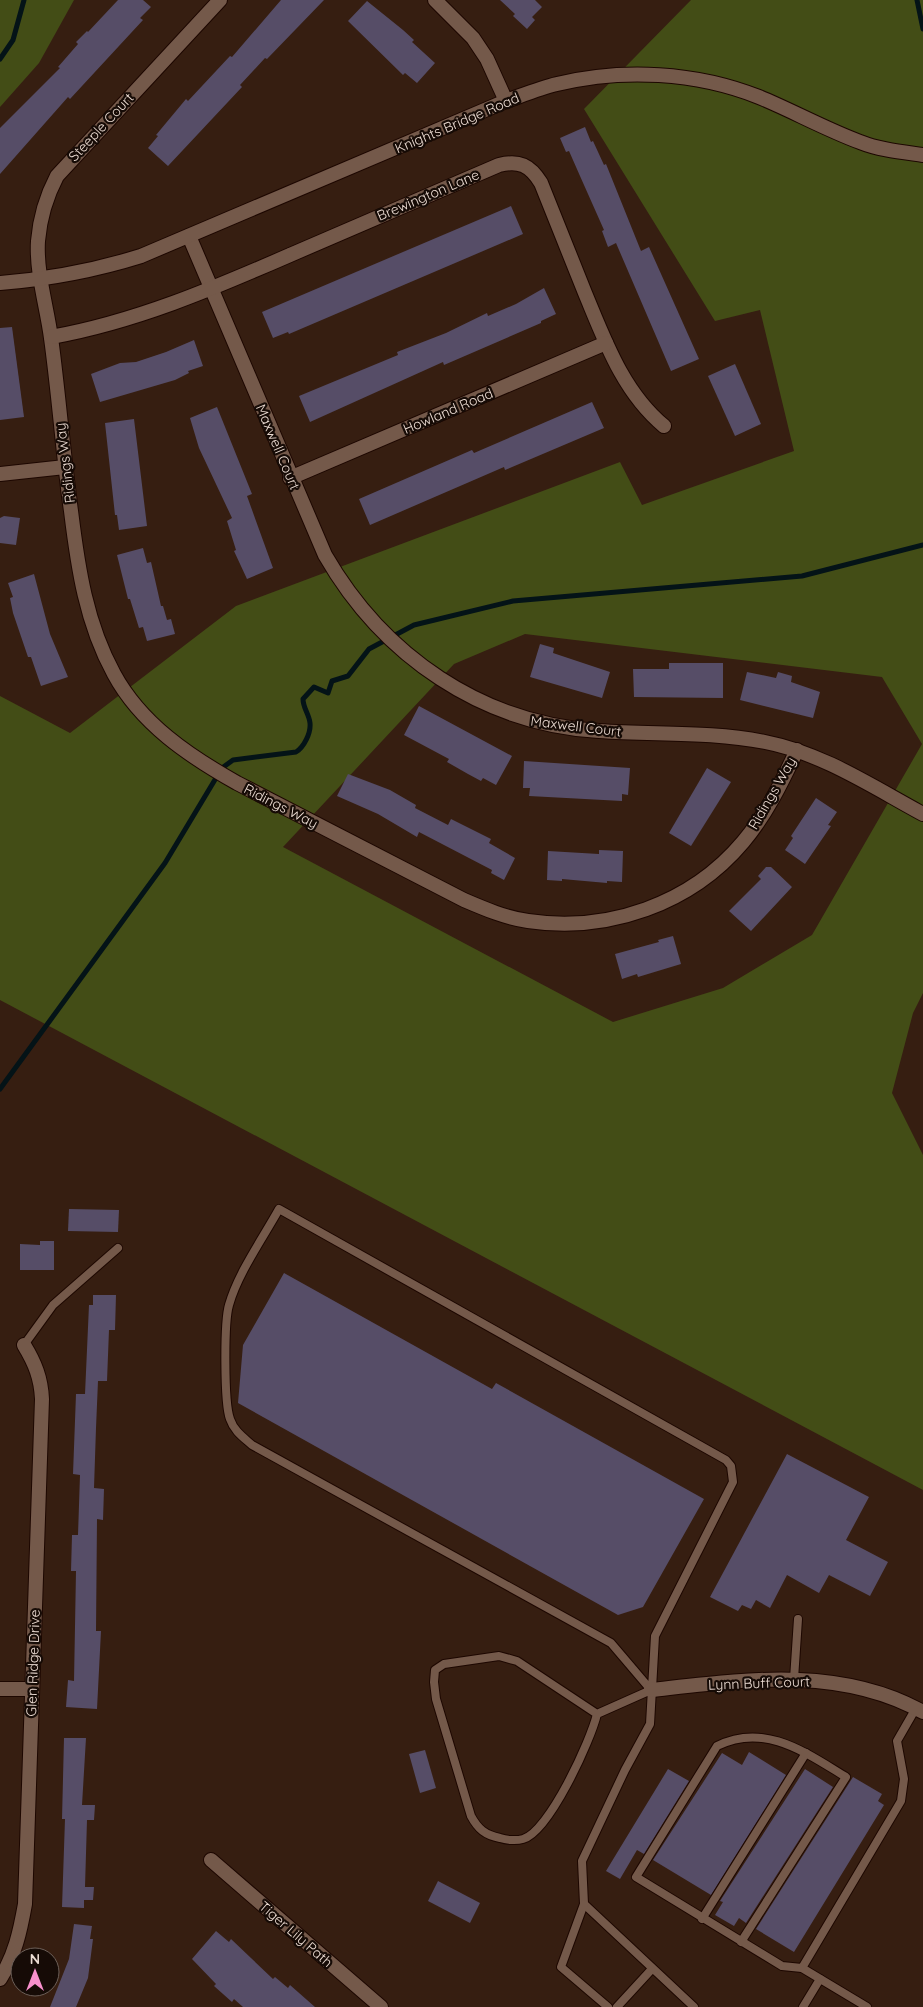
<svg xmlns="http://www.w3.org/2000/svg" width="923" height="2007" font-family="Quicksand,sans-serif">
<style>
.green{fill:#434d16;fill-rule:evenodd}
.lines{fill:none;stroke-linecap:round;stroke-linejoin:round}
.stream{stroke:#041317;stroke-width:5}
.building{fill:#564d67}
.service-casing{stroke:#1d0700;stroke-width:10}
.minor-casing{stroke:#1d0700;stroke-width:16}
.service{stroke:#74594a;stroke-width:8}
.minor{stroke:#74594a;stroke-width:14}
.labels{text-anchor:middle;stroke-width:4.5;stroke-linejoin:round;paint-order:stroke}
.street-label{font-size:14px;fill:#edddd4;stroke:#160b06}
</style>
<rect width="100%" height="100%" fill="#361e11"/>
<g class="green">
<polygon points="0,0 74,0 39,63 0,107"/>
<path d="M691 0H923V993L913 1013 892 1093 923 1155V1490L0 1000V696L70 733 236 606 620 462 642 505 794 451 760 310 715 321 584 109ZM525 634 882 677 922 744 812 935 723 988 613 1022 283 847 454 664Z"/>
</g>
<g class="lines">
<g class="stream">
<polyline points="917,0 923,29"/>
<polyline points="0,59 13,40 24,0"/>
<path d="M0 1089 165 863 222 768 233 760 296 752C304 747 311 733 310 723 309 714 303 708 303 699L314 687 328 693 332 681 348 676 369 649 414 625 513 601 802 576 923 545"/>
</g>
</g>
<g class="building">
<polygon points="118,0 143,0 151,7 140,18 143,20 70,99 68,97 0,174 0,128 60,68 58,67 78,44 76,42 87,31 88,32"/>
<polygon points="281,0 324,0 267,59 265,58 240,85 242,87 168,166 148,148 158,136 156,135 186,99 188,101 230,56 232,57"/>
<polygon points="500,0 535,0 542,7 532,17 535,20 527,29 513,16 515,14"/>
<polygon points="367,1 403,30 414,40 412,42 435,63 417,83 405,73 403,75 348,21"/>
<polygon points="585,127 591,142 593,141 604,165 606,164 641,251 649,247 699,359 671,371 616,243 608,247 602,231 604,230 580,176 569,151 566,152 560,138"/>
<polygon points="511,206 523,234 289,334 288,332 273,338 262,312"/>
<polygon points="544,288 556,314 541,321 541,323 444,365 443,362 310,422 299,396 398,355 397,352 446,333 487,313 488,316 516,304"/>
<polygon points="12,327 24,417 0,420 0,328"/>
<polygon points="194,340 203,366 188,371 189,373 175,380 100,402 91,374 120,363 136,362 166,352"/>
<polygon points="735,364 761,424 735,436 708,376"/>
<polygon points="592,402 604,428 505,470 504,467 370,525 359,499 472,450 474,453"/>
<polygon points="217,407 252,494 247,496 273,568 247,579 234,551 236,550 227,521 232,518 199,448 190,418"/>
<polygon points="134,419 147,526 119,530 117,515 115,515 105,423"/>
<polygon points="4,516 20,518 16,545 0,543 0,518"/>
<polygon points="143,548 147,563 151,562 161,606 163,606 167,620 171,619 175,634 147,641 143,627 139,628 130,599 128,599 117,555"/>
<polygon points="34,574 50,634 68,677 41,686 31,657 28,657 13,613 10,598 13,597 8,583"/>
<polygon points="540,644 554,648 553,653 610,672 602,698 530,677"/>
<polygon points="669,663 723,663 723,698 634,697 633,669 669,669"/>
<polygon points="747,672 776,678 778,672 792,676 791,682 820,692 813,718 740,700"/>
<polygon points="419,706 512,756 496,785 483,778 481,781 468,774 447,762 449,759 404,735"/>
<polygon points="524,761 630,768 628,795 622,794 622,801 529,796 530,788 523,788"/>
<polygon points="707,768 731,782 691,846 669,833"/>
<polygon points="348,774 390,790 416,805 415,808 448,825 451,819 491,839 489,843 515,858 504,880 491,873 492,870 419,832 417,837 378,814 337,796"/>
<polygon points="816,798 837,812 828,825 831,826 805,864 785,850 793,838 791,836"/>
<polygon points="599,850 623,851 622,882 607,881 607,883 562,879 562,881 547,880 548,851 599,854"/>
<polygon points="766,867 771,867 792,887 751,931 729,911 761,879 758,876"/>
<polygon points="673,936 681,964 638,977 637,974 622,979 615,954 659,942 658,940"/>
<polygon points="69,1209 119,1210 118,1232 68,1231"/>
<polygon points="40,1241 54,1241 54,1270 20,1270 20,1244 40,1245"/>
<polygon points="284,1273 492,1389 496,1383 704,1499 643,1607 618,1615 238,1403 243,1345"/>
<polygon points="93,1295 116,1295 115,1330 109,1330 107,1381 98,1381 96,1428 94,1488 104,1489 103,1520 97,1519 96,1631 101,1631 97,1709 66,1707 68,1680 74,1681 76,1571 71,1571 72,1535 78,1535 80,1475 73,1474 76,1394 85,1394 89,1305 93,1305"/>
<polygon points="787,1454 869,1497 846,1540 888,1562 870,1596 829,1575 819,1593 787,1575 770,1608 756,1600 751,1609 742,1605 738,1611 710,1597"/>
<polygon points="64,1738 86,1738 82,1805 95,1805 94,1820 87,1820 85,1887 94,1887 93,1900 84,1900 84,1908 62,1907 65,1819 62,1819"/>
<polygon points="425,1750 436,1788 420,1793 409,1754"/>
<polygon points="749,1752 786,1775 711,1895 653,1860 722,1753 742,1765"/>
<polygon points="668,1769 689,1781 644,1854 637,1850 620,1879 606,1871"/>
<polygon points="805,1769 833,1787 746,1923 739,1918 734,1926 715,1915 723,1902 720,1901"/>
<polygon points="853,1777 882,1794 878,1801 884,1805 794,1952 756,1929"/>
<polygon points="438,1881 480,1903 470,1923 428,1901"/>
<polygon points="74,1924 92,1926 90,1939 93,1939 88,1978 76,2007 50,2007 69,1959"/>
<polygon points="216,1931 229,1942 231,1939 273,1979 275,1977 288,1988 290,1985 315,2007 243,2007 234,1999 232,2002 214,1986 216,1984 192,1959"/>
</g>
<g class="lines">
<defs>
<g id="service">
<polyline points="24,1345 53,1305 118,1248"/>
<polyline points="794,1679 798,1619"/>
<path d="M651 1690 611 1643 252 1445C243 1437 234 1431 230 1419 224 1403 224 1322 229 1305 238 1273 263 1238 279 1209L726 1460 731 1466 733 1482 655 1636 650 1724 625 1770 582 1861 584 1904 694 2007"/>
<path d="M597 1714C591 1740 549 1832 523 1839 516 1841 506 1840 500 1838 485 1835 478 1829 471 1816L436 1699 434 1682 435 1670 444 1664 499 1656 517 1661 597 1714 651 1690"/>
<polyline points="584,1904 561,1967 608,2007"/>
<polyline points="702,1919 806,1753"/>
<path d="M741 1942 846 1777C806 1753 765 1722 717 1746L636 1877 782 1966 802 1968"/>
<polyline points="617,2007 651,1970"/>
<polyline points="803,2007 820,1979"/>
<polyline points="867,2007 802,1968 901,1801 904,1779 897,1741 916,1708"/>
</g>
<g id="minor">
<path d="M220 0 57 176C46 197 40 217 38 241 36 273 47 307 51 338 59 396 63 454 71 511 78 568 86 623 114 674 141 724 189 756 237 783L464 900C485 909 506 918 528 921 608 933 691 904 743 842 766 815 782 782 797 750"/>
<polyline points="435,0 473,38 487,59 506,101"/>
<path d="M189 236 325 555C383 656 482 724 599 731 655 735 710 731 765 742 822 753 873 787 923 814"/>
<path d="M0 283C50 279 93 271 141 256L506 101C523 95 540 88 557 84 623 68 696 72 759 97 793 111 825 129 860 142 880 150 902 152 923 155"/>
<path d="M51 337C135 322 212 289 290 255 360 225 430 195 499 165 519 160 530 165 541 183 556 220 570 256 585 293 605 341 623 392 664 426"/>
<polyline points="0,474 65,467"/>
<polyline points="290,478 606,343"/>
<polyline points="0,1689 32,1689"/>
<path d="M651 1690C742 1680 839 1665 923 1712"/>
<polyline points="211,1860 381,2007"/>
<path d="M0 1979C15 1955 20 1932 25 1904L42 1399C41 1378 35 1363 24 1345"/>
</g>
</defs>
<use href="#service" class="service-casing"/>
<use href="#minor" class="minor-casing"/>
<use href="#service" class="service"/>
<use href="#minor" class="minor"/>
</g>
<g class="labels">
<g class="street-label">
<text transform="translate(457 123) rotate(-23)" y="5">Knights Bridge Road</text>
<text transform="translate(101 127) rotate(-47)" y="5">Steeple Court</text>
<text transform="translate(428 195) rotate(-23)" y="5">Brewington Lane</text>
<text transform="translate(448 411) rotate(-23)" y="5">Howland Road</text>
<text transform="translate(278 447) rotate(67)" y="5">Maxwell Court</text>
<text transform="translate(65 463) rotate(-97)" y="5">Ridings Way</text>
<text transform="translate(576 726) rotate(7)" y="5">Maxwell Court</text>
<text transform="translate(772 793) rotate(-60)" y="5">Ridings Way</text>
<text transform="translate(281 806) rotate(27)" y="5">Ridings Way</text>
<text transform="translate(33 1663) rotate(-88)" y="5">Glen Ridge Drive</text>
<text transform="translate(759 1683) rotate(-2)" y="5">Lynn Buff Court</text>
<text transform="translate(296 1934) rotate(41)" y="5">Tiger Lily Path</text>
</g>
</g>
<g transform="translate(35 1972)"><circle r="24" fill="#160b06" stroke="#6c5f58"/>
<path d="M0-4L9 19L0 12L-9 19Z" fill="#f890cc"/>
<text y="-8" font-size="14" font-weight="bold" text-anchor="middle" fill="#edddd4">N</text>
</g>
</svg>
